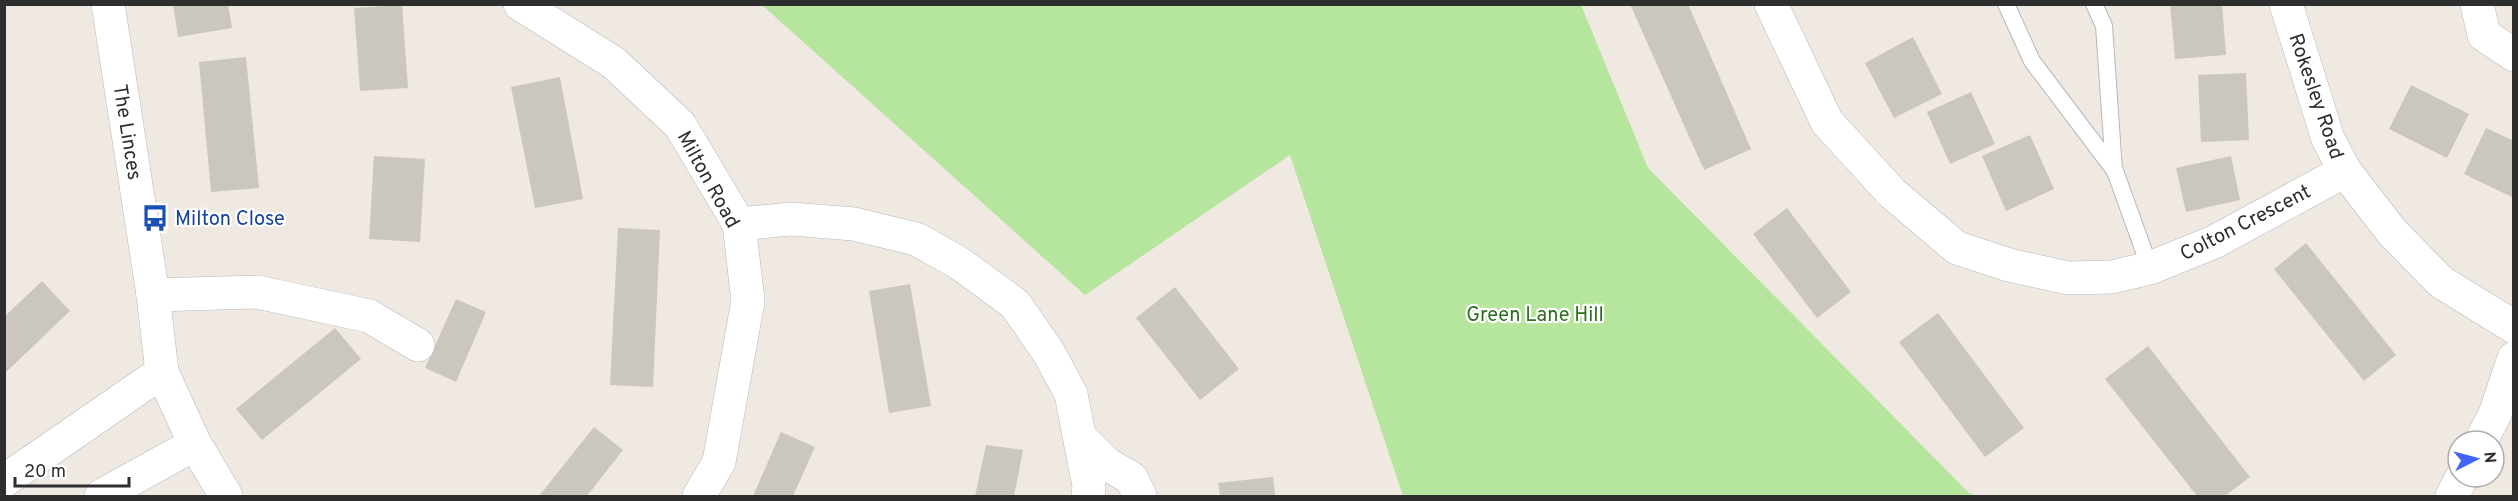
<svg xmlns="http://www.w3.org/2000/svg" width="2518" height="501" font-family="Overpass,sans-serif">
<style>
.green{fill:#b6e59e}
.building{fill:#cbc7bf}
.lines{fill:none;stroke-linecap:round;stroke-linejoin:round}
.service-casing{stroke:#b4b7c1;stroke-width:18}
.minor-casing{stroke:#b4b7c1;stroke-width:34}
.tertiary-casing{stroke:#b4b7c1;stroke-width:34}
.service{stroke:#fff;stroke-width:16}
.minor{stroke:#fff;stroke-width:33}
.tertiary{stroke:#fff;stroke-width:33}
.labels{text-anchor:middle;stroke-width:4.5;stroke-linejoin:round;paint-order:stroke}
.street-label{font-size:20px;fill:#2e2e2e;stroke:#fff}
.transit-label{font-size:20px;fill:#164399;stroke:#fff;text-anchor:start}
.park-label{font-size:20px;fill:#2c6e1b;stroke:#fff}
</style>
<rect width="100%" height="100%" fill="#efe9e1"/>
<polygon class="green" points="762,5 1581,5 1648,168 1969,493 1976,496 1403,496 1290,155 1085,295"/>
<g class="building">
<polygon points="173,4 228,4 232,28 178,37"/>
<polygon points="1630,4 1688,4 1751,149 1704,170"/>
<polygon points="2170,4 2222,4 2226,55 2175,59"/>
<polygon points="402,5 408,88 360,91 354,8"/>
<polygon points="1913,37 1942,94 1894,118 1865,63"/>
<polygon points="246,57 259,188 211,192 199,62"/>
<polygon points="2246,73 2249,140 2201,142 2198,75"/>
<polygon points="560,77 583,199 535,208 511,87"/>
<polygon points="2411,85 2469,114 2447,158 2389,129"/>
<polygon points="1971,92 1995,144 1950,164 1927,112"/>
<polygon points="2486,128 2514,141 2514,198 2464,174"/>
<polygon points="2030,135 2054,189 2006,211 1982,156"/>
<polygon points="374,156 425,159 420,242 369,239"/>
<polygon points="2231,156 2240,200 2186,212 2176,168"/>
<polygon points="1787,208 1851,292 1817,318 1753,234"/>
<polygon points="618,228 660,230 653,387 610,385"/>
<polygon points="2306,243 2396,355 2364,381 2274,269"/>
<polygon points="42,281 70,311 4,374 4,317"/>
<polygon points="910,284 931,406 889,413 869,291"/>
<polygon points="1175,287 1239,369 1200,400 1136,318"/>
<polygon points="456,299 486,312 456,382 425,368"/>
<polygon points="1938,313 2024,428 1985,457 1899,342"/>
<polygon points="335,328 361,359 262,440 236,409"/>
<polygon points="2148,346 2250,477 2225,496 2197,496 2105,379"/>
<polygon points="594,427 623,450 587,496 539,496"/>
<polygon points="781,432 815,447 793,496 753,496"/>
<polygon points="986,445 1023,450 1014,496 975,496"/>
<polygon points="1273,477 1275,496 1220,496 1218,483"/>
</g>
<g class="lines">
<defs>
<g id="service">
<polyline points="2006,4 2032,61 2115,171 2150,268"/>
<polyline points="2094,4 2104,26 2114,170"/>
</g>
<g id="minor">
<polyline points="108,4 153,295 162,372 195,444 226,496"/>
<polyline points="520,4 614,63 680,125 739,224 748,301 719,462 699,496"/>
<polyline points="1771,4 1827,122 1892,193 1957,248 2009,265 2068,278 2112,277 2150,268 2214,242 2345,171"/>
<polyline points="2286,4 2328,139 2345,171 2392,232 2441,282 2514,327"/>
<polyline points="2477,4 2484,35 2514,55"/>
<polyline points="739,224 791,219 854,224 916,239 959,263 1015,304 1049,353 1071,394 1089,486 1088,496"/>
<polyline points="153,295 257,292 369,316 418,345"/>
<polyline points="1080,437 1107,464 1131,478 1140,496"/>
<polyline points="4,481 162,372"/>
<polyline points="101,496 195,444"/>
</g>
<g id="tertiary">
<polyline points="2481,441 2495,414 2514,358"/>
<polyline points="2452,496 2462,477"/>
</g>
</defs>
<use href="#service" class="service-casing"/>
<use href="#minor" class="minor-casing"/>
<use href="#tertiary" class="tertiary-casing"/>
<use href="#service" class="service"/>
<use href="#minor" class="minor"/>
<use href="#tertiary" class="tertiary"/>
</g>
<defs>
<symbol id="bus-bare" viewBox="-9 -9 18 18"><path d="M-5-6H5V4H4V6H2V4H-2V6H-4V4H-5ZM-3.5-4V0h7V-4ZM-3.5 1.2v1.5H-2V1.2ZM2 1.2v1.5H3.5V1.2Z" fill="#1a4fb4" stroke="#fff" stroke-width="2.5" paint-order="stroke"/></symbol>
</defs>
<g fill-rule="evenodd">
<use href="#bus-bare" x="136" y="199" width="38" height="38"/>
</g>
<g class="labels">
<g class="street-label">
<text transform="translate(2317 96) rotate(71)" y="7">Rokesley Road</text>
<text transform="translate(128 132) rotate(81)" y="7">The Linces</text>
<text transform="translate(709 179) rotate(61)" y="7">Milton Road</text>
<text transform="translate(2245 222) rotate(-27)" y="7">Colton Crescent</text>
</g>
<g class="transit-label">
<text x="175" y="225">Milton Close</text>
</g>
<g class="park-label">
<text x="1535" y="321">Green Lane Hill</text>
</g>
</g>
<rect width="2518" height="501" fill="none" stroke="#2e2e2e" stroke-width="12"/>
<g transform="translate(2476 459) rotate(84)"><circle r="28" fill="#ffffff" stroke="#ababab" stroke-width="1.5"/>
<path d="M0-4.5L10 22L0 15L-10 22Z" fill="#4264fb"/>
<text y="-9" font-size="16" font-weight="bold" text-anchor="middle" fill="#2e2e2e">N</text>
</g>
<path d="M15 477v9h114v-9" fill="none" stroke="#2e2e2e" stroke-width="3"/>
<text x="24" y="477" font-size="18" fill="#2e2e2e" stroke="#ffffff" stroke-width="4.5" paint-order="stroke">20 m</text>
</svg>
